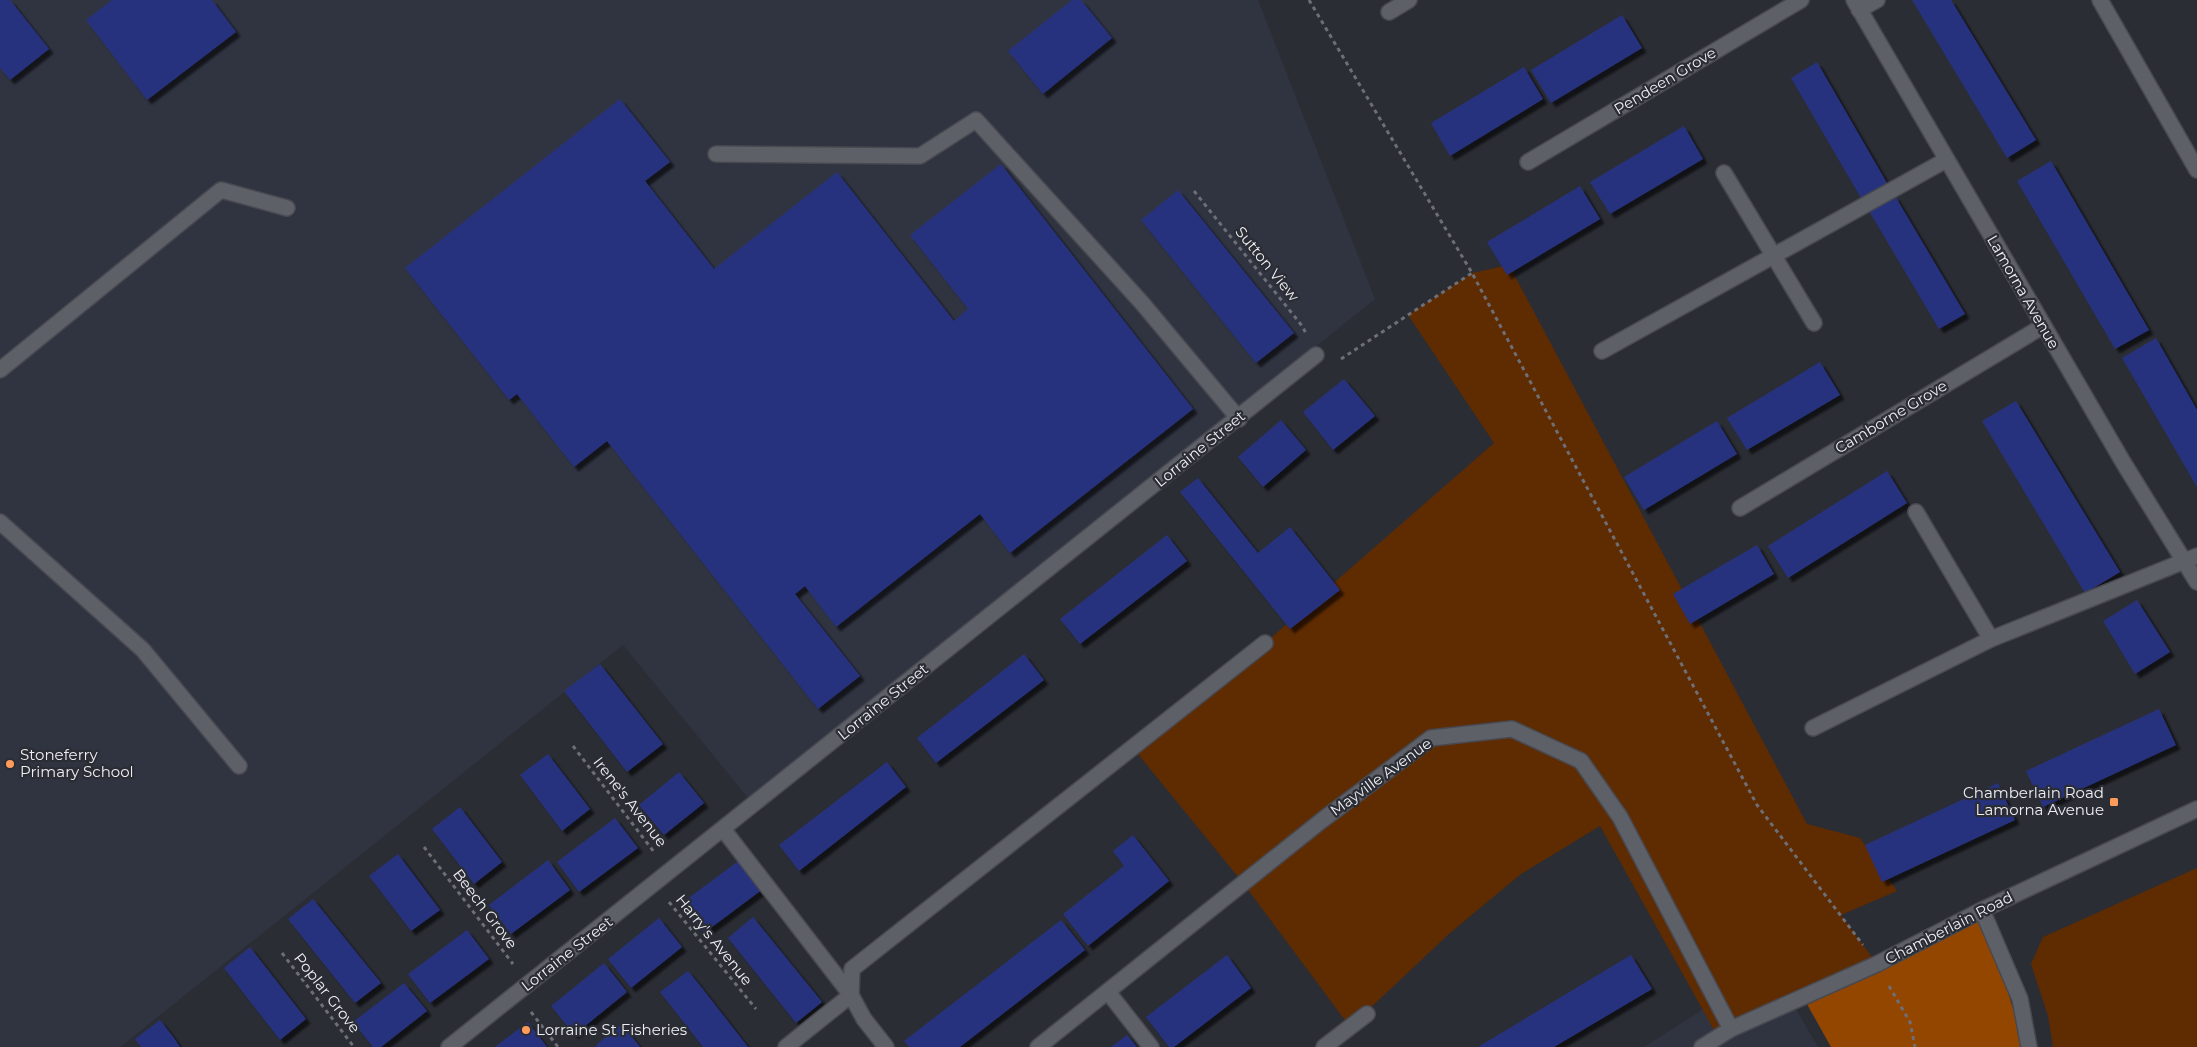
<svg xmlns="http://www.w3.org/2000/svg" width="2197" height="1047" viewBox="0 0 2197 1047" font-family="Montserrat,sans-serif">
<defs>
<filter id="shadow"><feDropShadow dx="4.5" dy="4.5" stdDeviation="1" flood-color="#0009"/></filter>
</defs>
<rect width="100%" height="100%" fill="#2b2d34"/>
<!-- built -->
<path fill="#303441" d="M0 0H1258L1375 299 750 800 623 645 120 1047H0Z
M1771 966 1818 1047H1644Z"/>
<!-- green -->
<path fill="#5f2b01" d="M1509 265 1807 824 1860 838 1897 891 1841 915 1877 964 1718 1037 1600 826 1521 874 1450 933 1350 1027 1243 883 1133 748 1265 643 1494 443 1408 315 1472 273Z
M2197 868V1047H2053L2048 1016 2031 964 2043 937Z"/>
<!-- forest -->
<path fill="#934600" d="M1982 910 2025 1047H1831L1803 997Z"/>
<!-- building -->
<path fill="#28337d" filter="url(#shadow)" d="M0 0H10L49 49 10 80 0 68Z
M112 0H212L236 32 147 100 86 20Z
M1072 0H1081L1112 38 1043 94 1008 51Z
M1912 0H1951L2036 140 2007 158Z
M1622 15 1642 48 1551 103 1531 70Z
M1817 62 1887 183 1861 198 1791 78Z
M1524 67 1543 99 1450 156 1431 123Z
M620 99 670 162 645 181 714 269 837 172 954 321 968 309 910 235 1001 164 1193 409 1010 553 980 514 836 627 805 586 795 594 860 676 818 709 607 441 574 467 517 394 509 400 405 268Z
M1684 126 1703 159 1610 214 1590 182Z
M2051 161 2149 330 2115 349 2017 181Z
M1580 186 1600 219 1507 275 1487 242Z
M1178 190 1294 333 1256 363 1141 220Z
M1895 196 1965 314 1939 329 1869 211Z
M2156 338 2197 410V487L2122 358Z
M1820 362 1840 395 1747 450 1727 418Z
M1344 379 1375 416 1333 450 1303 412Z
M2016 401 2120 572 2085 593 1982 421Z
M1281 420 1306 450 1263 487 1238 457Z
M1717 421 1737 454 1644 510 1624 477Z
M1887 471 1907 503 1788 578 1768 546Z
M1198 478 1258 553 1290 527 1340 590 1290 629 1180 492Z
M1167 535 1187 561 1080 644 1060 619Z
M1757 545 1774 574 1690 624 1673 594Z
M2137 600 2170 652 2135 674 2103 621Z
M1024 654 1044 680 936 763 917 738Z
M600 664 663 744 627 772 564 691Z
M2159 709 2176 745 2043 807 2026 771Z
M548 754 590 809 562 831 520 775Z
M887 762 906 787 799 871 779 845Z
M679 772 704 803 664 835 639 805Z
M1998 783 2015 820 1882 882 1865 845Z
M460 807 502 862 474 884 432 829Z
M615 818 638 848 579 892 557 862Z
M1133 835 1169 881 1088 946 1063 914 1124 866 1113 851Z
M398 854 440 910 411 931 369 876Z
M741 859 763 889 704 933 682 903Z
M548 860 570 890 511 934 489 905Z
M313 899 381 983 355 1003 288 919Z
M753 917 822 1002 796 1023 728 938Z
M659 918 682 947 631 988 608 959Z
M1061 920 1085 950 960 1047H909L904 1041Z
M467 930 489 959 430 1003 408 974Z
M250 947 306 1019 280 1040 224 968Z
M1227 955 1251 988 1174 1047H1169L1146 1017Z
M1631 955 1652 989 1630 1002 1554 1047H1478Z
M604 963 627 992 574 1035 551 1006Z
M688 971 702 988 748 1047H703L674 1010 660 992Z
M404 983 427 1011 381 1047H373L353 1022Z
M160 1020 174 1038 180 1047H141L135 1039Z
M528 1022 547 1047H495L508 1037Z
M622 1024 640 1047H597L596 1045Z
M1127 1035 1137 1047H1111Z"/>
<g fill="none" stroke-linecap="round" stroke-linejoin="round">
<!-- minor casing -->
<g stroke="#484950" stroke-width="18">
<path id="minor" d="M1854 0 2123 462 2197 582
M2100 0 2197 170
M1859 10 1877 0
M1389 12 1409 0
M716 154 920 156 976 120 1142 303 1239 419
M1528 162 1801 0
M1724 173 1814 323
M1602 351 1946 160
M0 370 221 190 287 208
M1740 508 2043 326
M1916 512 1991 639
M0 522 143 650 239 766
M1813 728 1991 639 2197 556
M723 829 851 995 864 1019 886 1047
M1982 910 2020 999 2029 1047
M1108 992 1151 1047
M449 1047 1316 355
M786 1047 851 995 852 969 1265 643
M1038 1047 1321 821 1431 738 1512 729 1581 761 1620 817 1731 1029
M1324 1047 1367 1014
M1702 1047 1731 1029 1877 964 1982 910 2197 809"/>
</g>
<!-- path -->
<path stroke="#6e6f76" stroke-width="3" stroke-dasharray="4 4" stroke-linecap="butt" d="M1309 0 1472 273 1757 805 1863 945
M1194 191 1303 327 1306 334
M1341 359 1472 273
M573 746 654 852
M424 847 513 964
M669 902 756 1009
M282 953 354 1047
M1889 986 1910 1022 1915 1047
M531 1012 558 1047"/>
<!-- minor -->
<use href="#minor" stroke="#5e6068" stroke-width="15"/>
</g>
<!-- markers -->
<g fill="#ff9b5a" stroke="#2b2d34" stroke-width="2">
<circle cx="10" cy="764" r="5"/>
<rect x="2109" y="797" width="10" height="10" rx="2.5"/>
<circle cx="526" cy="1030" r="5"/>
</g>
<g text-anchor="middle" stroke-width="4.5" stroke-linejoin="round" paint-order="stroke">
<!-- street labels -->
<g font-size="15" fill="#eeeff4" stroke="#2b2d34">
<text transform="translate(1665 81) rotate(-31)" y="5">Pendeen Grove</text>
<text transform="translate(1267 264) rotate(51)" y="5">Sutton View</text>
<text transform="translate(2023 292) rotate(60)" y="5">Lamorna Avenue</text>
<text transform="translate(1891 417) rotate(-31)" y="5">Camborne Grove</text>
<text transform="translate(1200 449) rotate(-39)" y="5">Lorraine Street</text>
<text transform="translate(883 702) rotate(-39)" y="5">Lorraine Street</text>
<text transform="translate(1381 777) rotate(-36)" y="5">Mayville Avenue</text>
<text transform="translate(630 802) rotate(52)" y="5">Irene's Avenue</text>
<text transform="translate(485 909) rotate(53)" y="5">Beech Grove</text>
<text transform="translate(1949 928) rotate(-27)" y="5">Chamberlain Road</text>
<text transform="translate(714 940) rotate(51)" y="5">Harry's Avenue</text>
<text transform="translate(567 954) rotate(-38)" y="5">Lorraine Street</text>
<text transform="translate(327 993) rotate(52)" y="5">Poplar Grove</text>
</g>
<!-- poi labels -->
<g font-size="15" fill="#eeeff4" stroke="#2b2d34" text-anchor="start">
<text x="20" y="760">Stoneferry<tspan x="20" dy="17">Primary School</tspan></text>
<text x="2104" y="798" text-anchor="end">Chamberlain Road<tspan x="2104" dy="17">Lamorna Avenue</tspan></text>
<text x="536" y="1035">Lorraine St Fisheries</text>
</g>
</g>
</svg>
